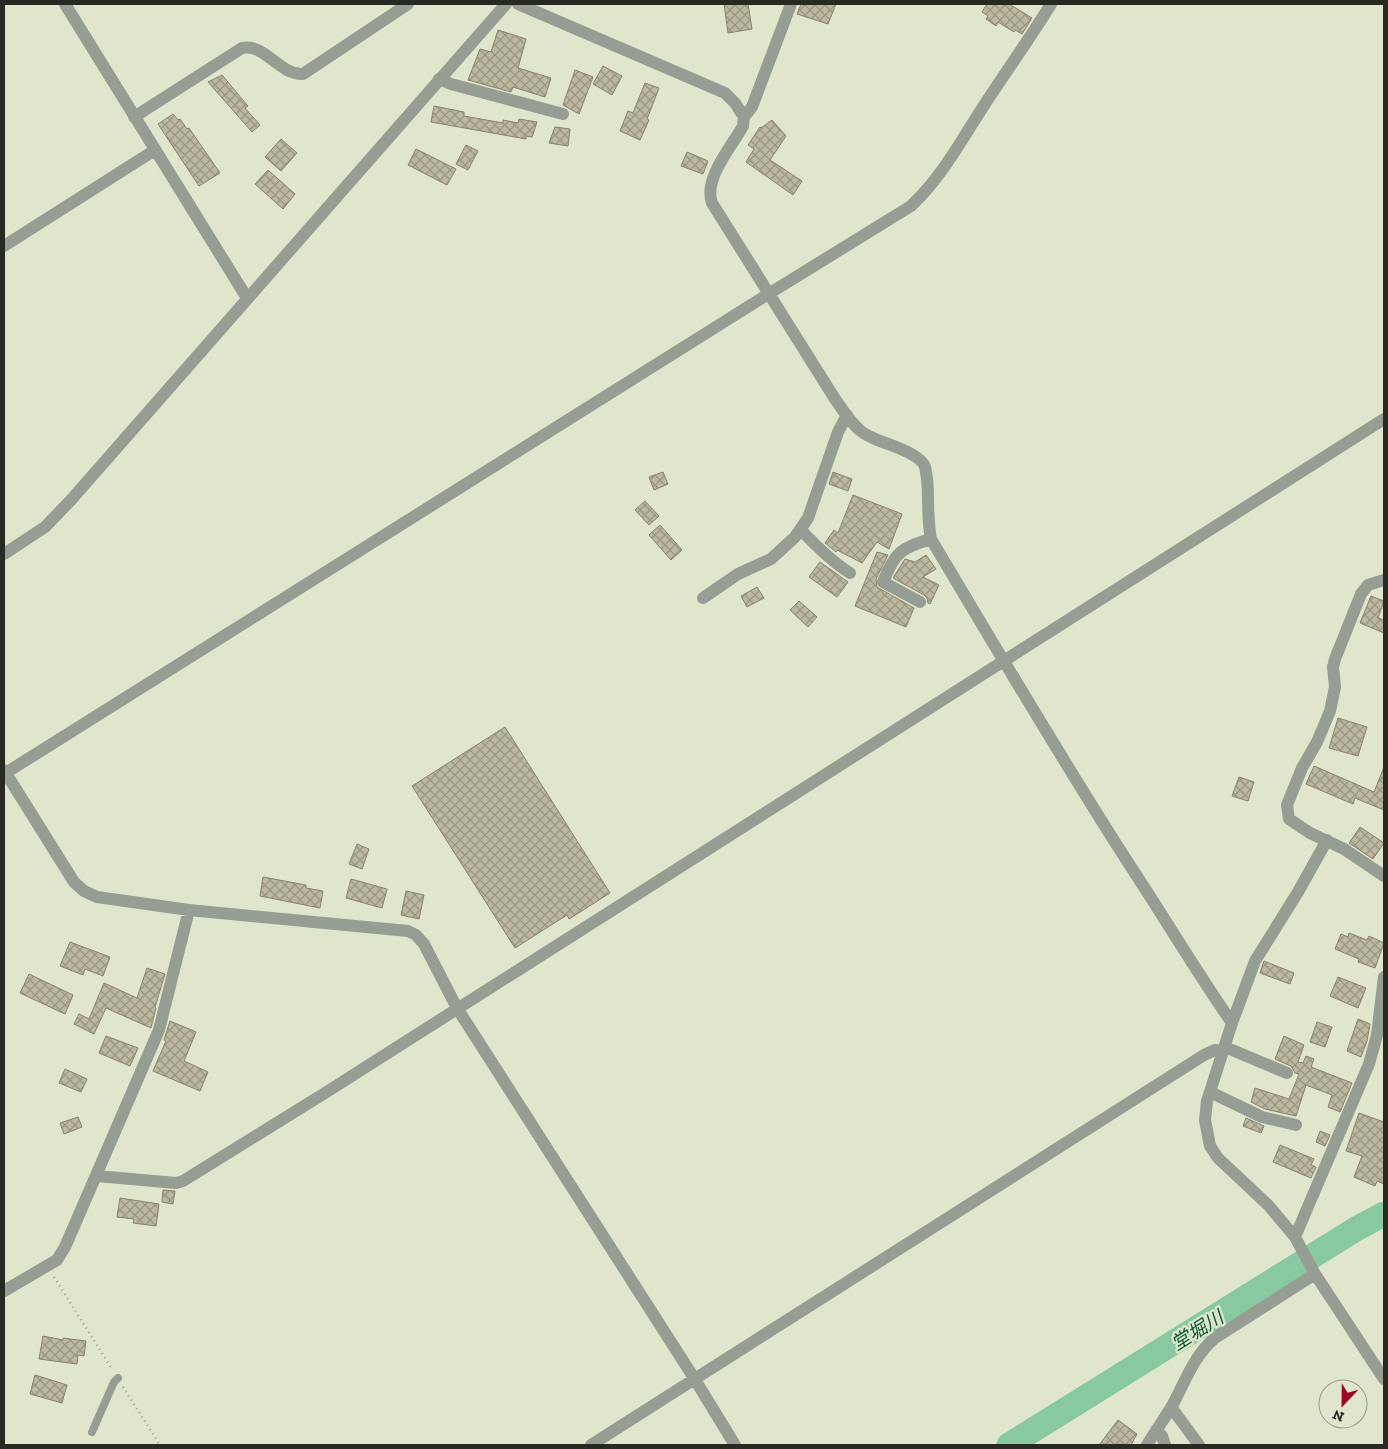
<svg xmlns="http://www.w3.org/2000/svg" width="1388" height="1449" viewBox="0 0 1388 1449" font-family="'Zilla Slab','Noto Sans JP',serif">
<defs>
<pattern id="building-cross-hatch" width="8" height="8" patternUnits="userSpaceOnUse" patternTransform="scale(1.25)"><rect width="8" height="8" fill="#bcb89f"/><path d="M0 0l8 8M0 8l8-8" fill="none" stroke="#999681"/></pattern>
</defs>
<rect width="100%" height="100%" fill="#dfe6cc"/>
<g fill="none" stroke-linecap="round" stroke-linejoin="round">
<!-- river -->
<path stroke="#89c9a2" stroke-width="25" d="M1009 1445 1356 1229 1384 1214"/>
</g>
<!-- building -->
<path fill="url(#building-cross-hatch)" stroke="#87836b" d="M724 4H748L752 29 728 33Z
M801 4H836L828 24 797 14Z
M987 4H1009L1032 18 1022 34 1015 30 1014 32 998 22 996 26 986 19 988 16 982 12Z
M498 30 526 39 518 68 551 78 545 97 513 87 511 92 468 80 480 49 491 52Z
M603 66 622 76 612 95 593 84Z
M575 70 593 77 579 114 563 105Z
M222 75 248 106 245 108 260 125 252 132 208 82Z
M645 83 659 88 647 119 649 120 640 140 620 131 628 111 633 113Z
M434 106 464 112V116L503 123V120L518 123 519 119 537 122 532 137 526 136V139L431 122Z
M173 114 178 120 180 119 187 129 189 128 220 173 199 186 158 124Z
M772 120 786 136 770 160 802 181 793 195 746 162 754 149 748 145 760 127 761 128Z
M555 127 570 129 568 146 549 143Z
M281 139 297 153 281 171 265 157Z
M466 145 478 151 468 170 456 164Z
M416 149 456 169 447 185 408 165Z
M687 152 708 161 703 174 681 166Z
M268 170 295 194 283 209 255 184Z
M663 472 668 484 654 490 649 477Z
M833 472 852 479 848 491 829 484Z
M853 495 902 514 889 549 877 542 862 563 837 550 836 552 825 543 834 530 838 533Z
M645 501 659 516 649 525 635 510Z
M660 525 682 550 671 560 649 535Z
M877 552 888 555 876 579 877 587 914 608 906 627 855 606Z
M926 555 936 569 923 577 939 585 930 604 928 603 927 598 924 595 893 578 905 559 915 562Z
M820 562 848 582 837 597 809 577Z
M757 587 764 598 747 607 741 596Z
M1371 596 1384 601 1378 618 1384 620V633L1360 623Z
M799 601 817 617 808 627 790 610Z
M1338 718 1367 727 1358 756 1329 748Z
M505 727 610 893 569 919 567 915 515 948 412 786Z
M1314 766 1374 792 1384 767V810L1355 798 1353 804 1306 784Z
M1239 777 1254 782 1248 801 1232 796Z
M1360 827 1384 843 1373 859 1349 843Z
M357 844 369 849 362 869 349 864Z
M263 877 306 885V888L323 891 320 908 260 896Z
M351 879 387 889 382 908 346 898Z
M406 891 424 895 419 919 401 915Z
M1349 933 1367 940 1369 936 1384 943 1375 968 1358 962 1359 959 1335 949 1341 934 1348 937Z
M70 942 110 957 103 976 85 969 83 975 60 966Z
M1264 961 1294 973 1290 984 1260 973Z
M147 968 165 974 155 1007 156 1008 151 1028 106 1008 94 1034 74 1024 79 1014 89 1019 104 983 137 998Z
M29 974 73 995 65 1014 20 993Z
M1338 977 1366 988 1358 1008 1330 996Z
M1358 1019 1370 1024 1367 1041 1361 1057 1347 1051Z
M170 1021 196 1032 184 1061 208 1072 200 1091 153 1071 166 1041 164 1040Z
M1317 1022 1332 1027 1325 1047 1310 1042Z
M106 1036 138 1048 130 1066 99 1053Z
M1284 1036 1304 1045 1298 1062 1303 1063 1306 1056 1314 1059 1311 1067 1352 1083 1340 1112 1328 1107 1332 1095 1306 1085 1296 1116 1265 1109 1251 1102 1255 1088 1289 1099 1299 1074 1295 1073 1291 1066 1275 1059Z
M65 1069 87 1079 81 1092 59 1083Z
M1359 1113 1384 1122V1184L1377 1181 1375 1186 1354 1177 1362 1156 1346 1151Z
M78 1117 82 1127 64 1134 60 1123Z
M1246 1118 1264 1126 1261 1133 1243 1126Z
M1320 1131 1330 1135 1325 1146 1316 1142Z
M1280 1145 1314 1159 1311 1165 1316 1167 1311 1178 1273 1162Z
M163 1190 175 1191 173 1204 162 1202Z
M120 1198 159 1204 156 1226 133 1223 134 1219 117 1217Z
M43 1336 63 1340V1338L86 1341 84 1356 78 1355 77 1364 39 1359Z
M35 1375 67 1385 62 1403 30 1394Z
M1118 1420 1137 1434 1131 1445H1099Z"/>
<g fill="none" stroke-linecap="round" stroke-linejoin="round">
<!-- path -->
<path stroke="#9ca28e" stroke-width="2.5" stroke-dasharray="1 4" stroke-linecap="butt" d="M54 1277 112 1369
M123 1387 160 1445"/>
<!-- service -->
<path stroke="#969d93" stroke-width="8" d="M92 1432 114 1382 118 1378"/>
<!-- minor -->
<path stroke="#969d93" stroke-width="12" d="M65 4 247 298
M518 4 725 93 735 103 744 117
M791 4 752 107 744 117 743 126C732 146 703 179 712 203L835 399C843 410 851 424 862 432 876 443 919 450 925 467 926 470 926 475 927 478 929 499 927 519 931 539 996 648 1060 757 1129 864 1164 917 1196 971 1232 1023L1207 1101 1205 1120 1210 1146 1218 1158 1269 1206 1295 1237 1315 1274 1384 1379
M439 79 451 84 563 114
M134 117 242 48C265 43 279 75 303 74L408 4
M4 246 155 150
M801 530C816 546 831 561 850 573
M1384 580 1368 585 1361 594 1335 659 1333 667 1335 687 1330 711 1317 742 1302 768 1287 805 1289 819 1310 833 1344 849 1384 876
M703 598 738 574 771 559 795 537 808 518 838 432 847 415
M920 602 883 582C895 552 901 548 931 539
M4 770 74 882 84 891 97 897 189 910 408 931 416 935 424 944 457 1008 694 1378 735 1445
M4 774 770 293 911 206C940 179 960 143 981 110 1004 74 1029 40 1051 4
M1232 1023 1255 961 1298 892 1327 840
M1225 1047 1287 1073
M1210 1092 1262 1117 1296 1125
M97 1176 176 1183 183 1181 325 1093 1384 419
M1295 1237 1369 1064 1377 1035 1384 977
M4 1291 57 1260 65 1247 159 1030 189 910
M1171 1407 1199 1445
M1156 1430 1162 1436 1165 1445
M591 1445 1204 1055 1215 1050 1223 1051
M1147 1445C1155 1432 1164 1419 1172 1406 1185 1382 1194 1355 1215 1338L1315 1274"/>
<!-- tertiary -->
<path stroke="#969d93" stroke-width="12" d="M4 554 45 527 71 500 506 4"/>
</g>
<g text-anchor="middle" stroke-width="4.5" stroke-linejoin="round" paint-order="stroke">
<!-- water labels -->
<g font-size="19" font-style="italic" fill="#095835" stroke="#dfe6cc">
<text transform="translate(1197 1330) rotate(-32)" y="7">堂堀川</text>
</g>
</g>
<!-- border -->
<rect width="1388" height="1449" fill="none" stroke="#272a20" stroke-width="10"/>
<!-- north arrow -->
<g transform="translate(1343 1404) rotate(202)"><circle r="24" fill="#dfe6cc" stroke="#959b87"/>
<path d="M0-4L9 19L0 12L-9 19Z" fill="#a2051e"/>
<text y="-8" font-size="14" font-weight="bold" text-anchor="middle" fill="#272a20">N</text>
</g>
</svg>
